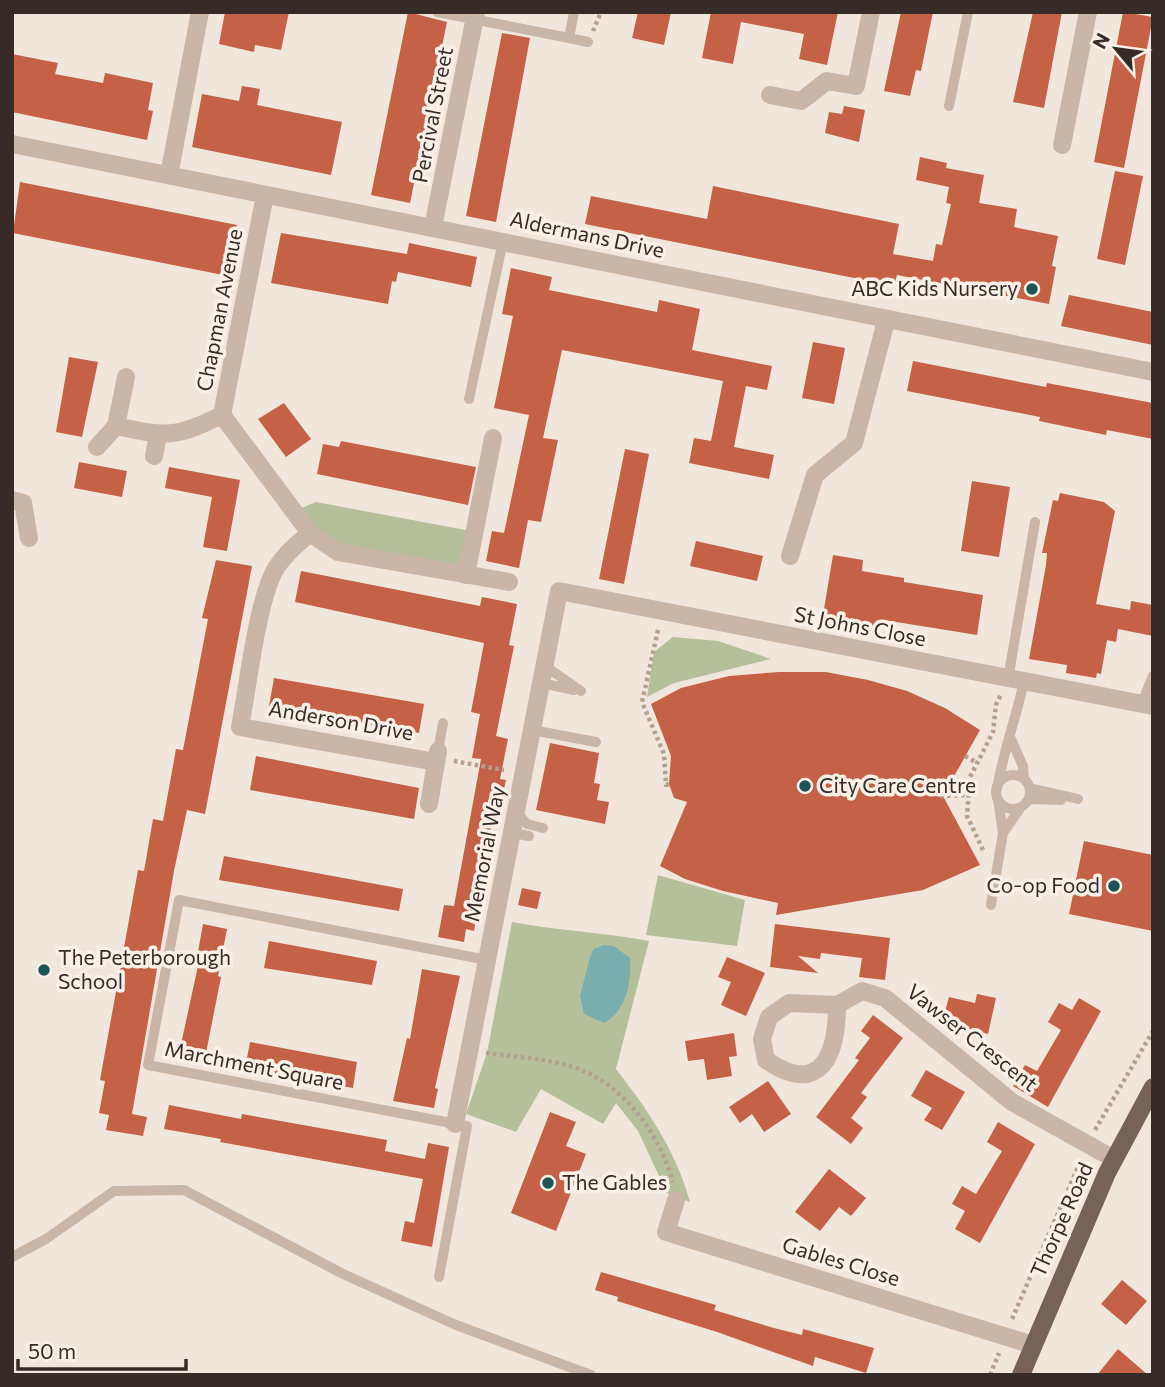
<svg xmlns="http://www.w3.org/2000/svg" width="1165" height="1387" viewBox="0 0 1165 1387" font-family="Commissioner,sans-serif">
<rect width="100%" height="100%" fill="#f1e6db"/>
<!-- green -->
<path fill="#b5c09b" d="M316 502 471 531 462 569 340 549 297 510Z
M673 637 718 641 771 659 674 683 647 697 654 652Z
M658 875 745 900 737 946 646 935Z
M512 922C558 931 603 932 649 941L616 1069C648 1110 676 1151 690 1202L667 1193 638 1131 616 1103 603 1124 541 1089 516 1132 466 1114 487 1053Z"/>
<!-- water -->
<path fill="#7aadae" d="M604 945 614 946 630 958C632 982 626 1011 604 1023L584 1014 580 996 591 954 594 949Z"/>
<!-- building -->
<path fill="#c56146" d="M225 12H289L281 50 255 45 254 52 219 44Z
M408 12 447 22 410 203 371 195Z
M638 12H671L664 45 632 38Z
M711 12H838L827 65 799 59 804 34 741 22 733 64 702 58Z
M901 12H933L921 71 916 70 910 96 884 91Z
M1033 12H1062L1044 108 1013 102Z
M1123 12 1153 17 1124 168 1094 162Z
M502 33 530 38 496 222 466 216Z
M12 54 58 63 55 74 103 83 105 73 153 83 148 110 153 111 147 140 12 112Z
M242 86 260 89 257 105 342 122 331 175 192 147 202 94 239 101Z
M844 106 865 110 859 142 825 133 829 112 842 114Z
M920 157 947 163 946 168 984 175 979 203 1017 209 1014 227 1058 236 1052 266 1056 267 1049 304 897 275 894 286 585 224 591 196 707 219 713 186 899 224 893 254 933 261 936 244 942 245 951 204 946 203 949 187 916 180Z
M1115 171 1143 176 1125 265 1097 259Z
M20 182 237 225 223 275 13 233Z
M281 233 407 254 409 243 477 257 471 287 398 272 396 282 392 281 388 304 271 283Z
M511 268 552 277 549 290 657 312 659 300 700 309 692 350 772 366 767 390 746 386 734 447 774 455 769 479 689 463 694 438 711 441 723 381 562 350 543 438 558 440 541 522 528 520 519 568 486 561 492 531 504 533 529 415 494 408 513 316 502 314Z
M1069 295 1153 312V345L1061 326Z
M813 342 845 348 834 404 802 398Z
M69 357 98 362 82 437 56 432Z
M913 361 1046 387 1047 383 1153 403V439L1107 430 1106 435 1068 427 1039 421 1040 417 907 391Z
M284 403 311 439 286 457 258 419Z
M341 441 476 467 468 505 317 474 323 444 339 447Z
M625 449 649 454 624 584 599 579Z
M79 462 127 471 122 497 74 488Z
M169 467 240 480 227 551 203 547 212 497 165 488Z
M972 481 1010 487 999 557 961 551Z
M1060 493 1104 502 1115 511 1096 604 1130 610 1131 601 1153 605V636L1118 629 1116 642 1107 640 1101 674 1097 673 1096 678 1066 673 1067 665 1029 659 1046 565 1047 553H1042L1053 500 1058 501Z
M696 541 763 556 757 581 690 566Z
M833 555 863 560 862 571 904 578V582L983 595 977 635 884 620 883 628 823 615Z
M216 560 252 566 205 814 187 810 174 871 132 1114 147 1117 143 1136 106 1130 109 1115 99 1113 105 1081 100 1080 138 870 144 871 153 819 163 821 176 749 183 750 208 619 202 618Z
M301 571 480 606 482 597 517 604 509 645 514 646 496 736 508 739 500 779 506 780 497 820 492 819 474 931 466 929 464 942 438 937 444 905 454 906 481 759 472 758 480 714 471 712 484 643 295 602Z
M779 672H826L868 680 907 691 945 708 980 730 943 796 980 865 923 890 776 915 778 903 723 891 685 879 660 866 687 802 674 798 669 784 671 756 651 704 681 688 729 676Z
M274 678 424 704 419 733 269 706Z
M550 743 599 753 594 783 600 784 597 800 609 802 605 824 536 810Z
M256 756 419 788 414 819 250 790Z
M1084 841 1153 855V931L1069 914Z
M224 856 403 889 399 911 219 880Z
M522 888 541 892 537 909 518 905Z
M203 924 227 929 218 976 221 977 204 1063 178 1058 201 952H198Z
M775 924 890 938 885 980 859 977 862 958 821 953 820 959 798 956 818 973 770 967Z
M269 941 377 961 372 985 264 968Z
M727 957 765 973 746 1016 721 1005 731 982 718 977Z
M422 969 460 976 435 1088 438 1089 434 1108 393 1101 407 1038 410 1039Z
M977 994 996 998 988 1034 942 1022 949 997 975 1003Z
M1079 998 1101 1011 1048 1107 1013 1086 1025 1065 1037 1071 1061 1030 1048 1022 1059 1003 1072 1010Z
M873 1015 903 1038 861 1093 867 1097 851 1118 863 1128 851 1144 816 1117 859 1060 855 1058 870 1038 861 1031Z
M734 1033 737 1056 729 1057 732 1076 707 1080 704 1059 688 1061 685 1041Z
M250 1042 357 1062 353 1088 245 1069Z
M926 1070 965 1092 942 1130 924 1120 932 1108 911 1096Z
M768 1081 791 1114 764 1132 752 1114 740 1123 729 1107Z
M169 1105 241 1119 242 1114 387 1140 385 1151 425 1159 428 1143 449 1147 432 1247 401 1241 405 1221 414 1223 423 1179 220 1142 221 1139 164 1129Z
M550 1112 576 1122 566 1146 586 1154 556 1231 511 1213Z
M998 1122 1035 1144 980 1243 955 1229 965 1211 952 1204 962 1186 976 1194 1002 1151 987 1142Z
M829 1169 866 1198 851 1216 839 1207 820 1231 795 1212Z
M601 1272 716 1305 714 1310 774 1328 802 1335 803 1329 874 1348 866 1373 815 1357 813 1366 717 1332 617 1301 618 1297 595 1290Z
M1122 1280 1147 1301 1126 1325 1101 1304Z
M1118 1349 1148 1375H1097Z"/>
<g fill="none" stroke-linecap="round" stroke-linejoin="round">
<!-- path -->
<path stroke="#b59f91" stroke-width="4.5" stroke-dasharray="3.5 3.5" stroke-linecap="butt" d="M593 31 601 12
M658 630 642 702 664 754 666 785 669 784
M965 756 977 763
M454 761 504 770
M940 796 969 795
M983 850 967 816 970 777 993 732 996 705 1001 694
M486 1053C515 1057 545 1058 573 1067 623 1083 659 1133 673 1182
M1095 1130 1153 1031
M1012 1319 1081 1160
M990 1375 999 1353"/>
<!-- service -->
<path stroke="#c9b6a7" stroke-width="10" d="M437 12 569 38
M574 12 569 38 588 42
M949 106 968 12
M469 399 503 241
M545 666 581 691
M1008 679 1035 522
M541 683 574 690
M1142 703 1153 676
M532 730 596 742
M1011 739 1023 766 1024 779
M438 751 443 723
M996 792a17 17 0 1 1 34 0a17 17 0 1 1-34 0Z
M1030 788 1078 799
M997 789C1003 752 1016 718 1024 682
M998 799 1003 833
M1029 799 1061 800
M517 813 527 824 543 828
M513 833 529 836
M991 905 1003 833 1021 807
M12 1257 46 1239 114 1191 184 1190 343 1274 456 1325 591 1375
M439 1277 467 1126 148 1065 179 900 487 960"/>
<!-- minor -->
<path stroke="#c9b6a7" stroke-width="18" d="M770 95 801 101 827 81 856 86 871 12
M12 144 1153 372
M1062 145 1088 12
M169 175 200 12
M265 195 222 415 310 533 338 552 509 582
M433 227 476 12
M116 426C167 437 175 438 222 415
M97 447 116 426 126 377
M154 456 158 435
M12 500 23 503 29 538
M310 533C297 544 285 554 276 568 257 600 248 687 240 727L436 762
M790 556 815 475 854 443 886 321
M466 575 493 438
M429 804 438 751
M837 1005C837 1054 821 1098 766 1060L762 1039 769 1017 789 1003 837 1005 862 991 885 998 1012 1102 1114 1159
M455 1124 559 591 1153 706
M676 1200 666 1232 1033 1345"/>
<!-- primary -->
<path stroke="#776259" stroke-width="18" d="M1021 1375 1107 1173 1153 1087"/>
</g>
<!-- markers -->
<g fill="#1d5557" stroke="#f9f0e7" stroke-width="2.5">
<circle cx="1032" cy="289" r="7"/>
<circle cx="805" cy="786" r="7"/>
<circle cx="1114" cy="886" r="7"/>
<circle cx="44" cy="970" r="7"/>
<circle cx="548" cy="1183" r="7"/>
</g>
<g text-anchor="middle" stroke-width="7" stroke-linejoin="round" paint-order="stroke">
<!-- street labels -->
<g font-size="21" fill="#362b27" stroke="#f9f0e7">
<text transform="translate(433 115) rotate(-79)" y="7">Percival Street</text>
<text transform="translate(587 235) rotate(12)" y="7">Aldermans Drive</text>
<text transform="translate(220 310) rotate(-79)" y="7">Chapman Avenue</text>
<text transform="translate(860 627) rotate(11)" y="7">St Johns Close</text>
<text transform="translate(341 721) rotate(10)" y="7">Anderson Drive</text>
<text transform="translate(485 854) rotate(-79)" y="7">Memorial Way</text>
<text transform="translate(972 1038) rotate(38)" y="7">Vawser Crescent</text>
<text transform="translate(254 1066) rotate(11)" y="7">Marchment Square</text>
<text transform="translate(1062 1220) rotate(-66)" y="7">Thorpe Road</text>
<text transform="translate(841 1262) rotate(17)" y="7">Gables Close</text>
</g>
<!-- poi labels -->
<g font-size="21" fill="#362b27" stroke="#f9f0e7" text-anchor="start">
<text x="1018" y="296" text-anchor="end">ABC Kids Nursery</text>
<text x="819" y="793">City Care Centre</text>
<text x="1100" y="893" text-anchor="end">Co-op Food</text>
<text x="58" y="965">The Peterborough<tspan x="58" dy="24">School</tspan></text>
<text x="562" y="1190">The Gables</text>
</g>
</g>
<!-- border -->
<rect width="1165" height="1387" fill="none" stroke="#362b27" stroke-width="28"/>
<!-- north arrow -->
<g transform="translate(1116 49) rotate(299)" stroke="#f9f0e7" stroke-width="5" paint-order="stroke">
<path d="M0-5L12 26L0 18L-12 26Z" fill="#362b27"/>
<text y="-10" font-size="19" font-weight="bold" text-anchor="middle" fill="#362b27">N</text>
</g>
<!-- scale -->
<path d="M18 1359v10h168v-10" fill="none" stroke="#362b27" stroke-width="3.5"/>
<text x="28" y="1359" font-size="21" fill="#362b27" stroke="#f9f0e7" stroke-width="5" paint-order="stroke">50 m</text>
</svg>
